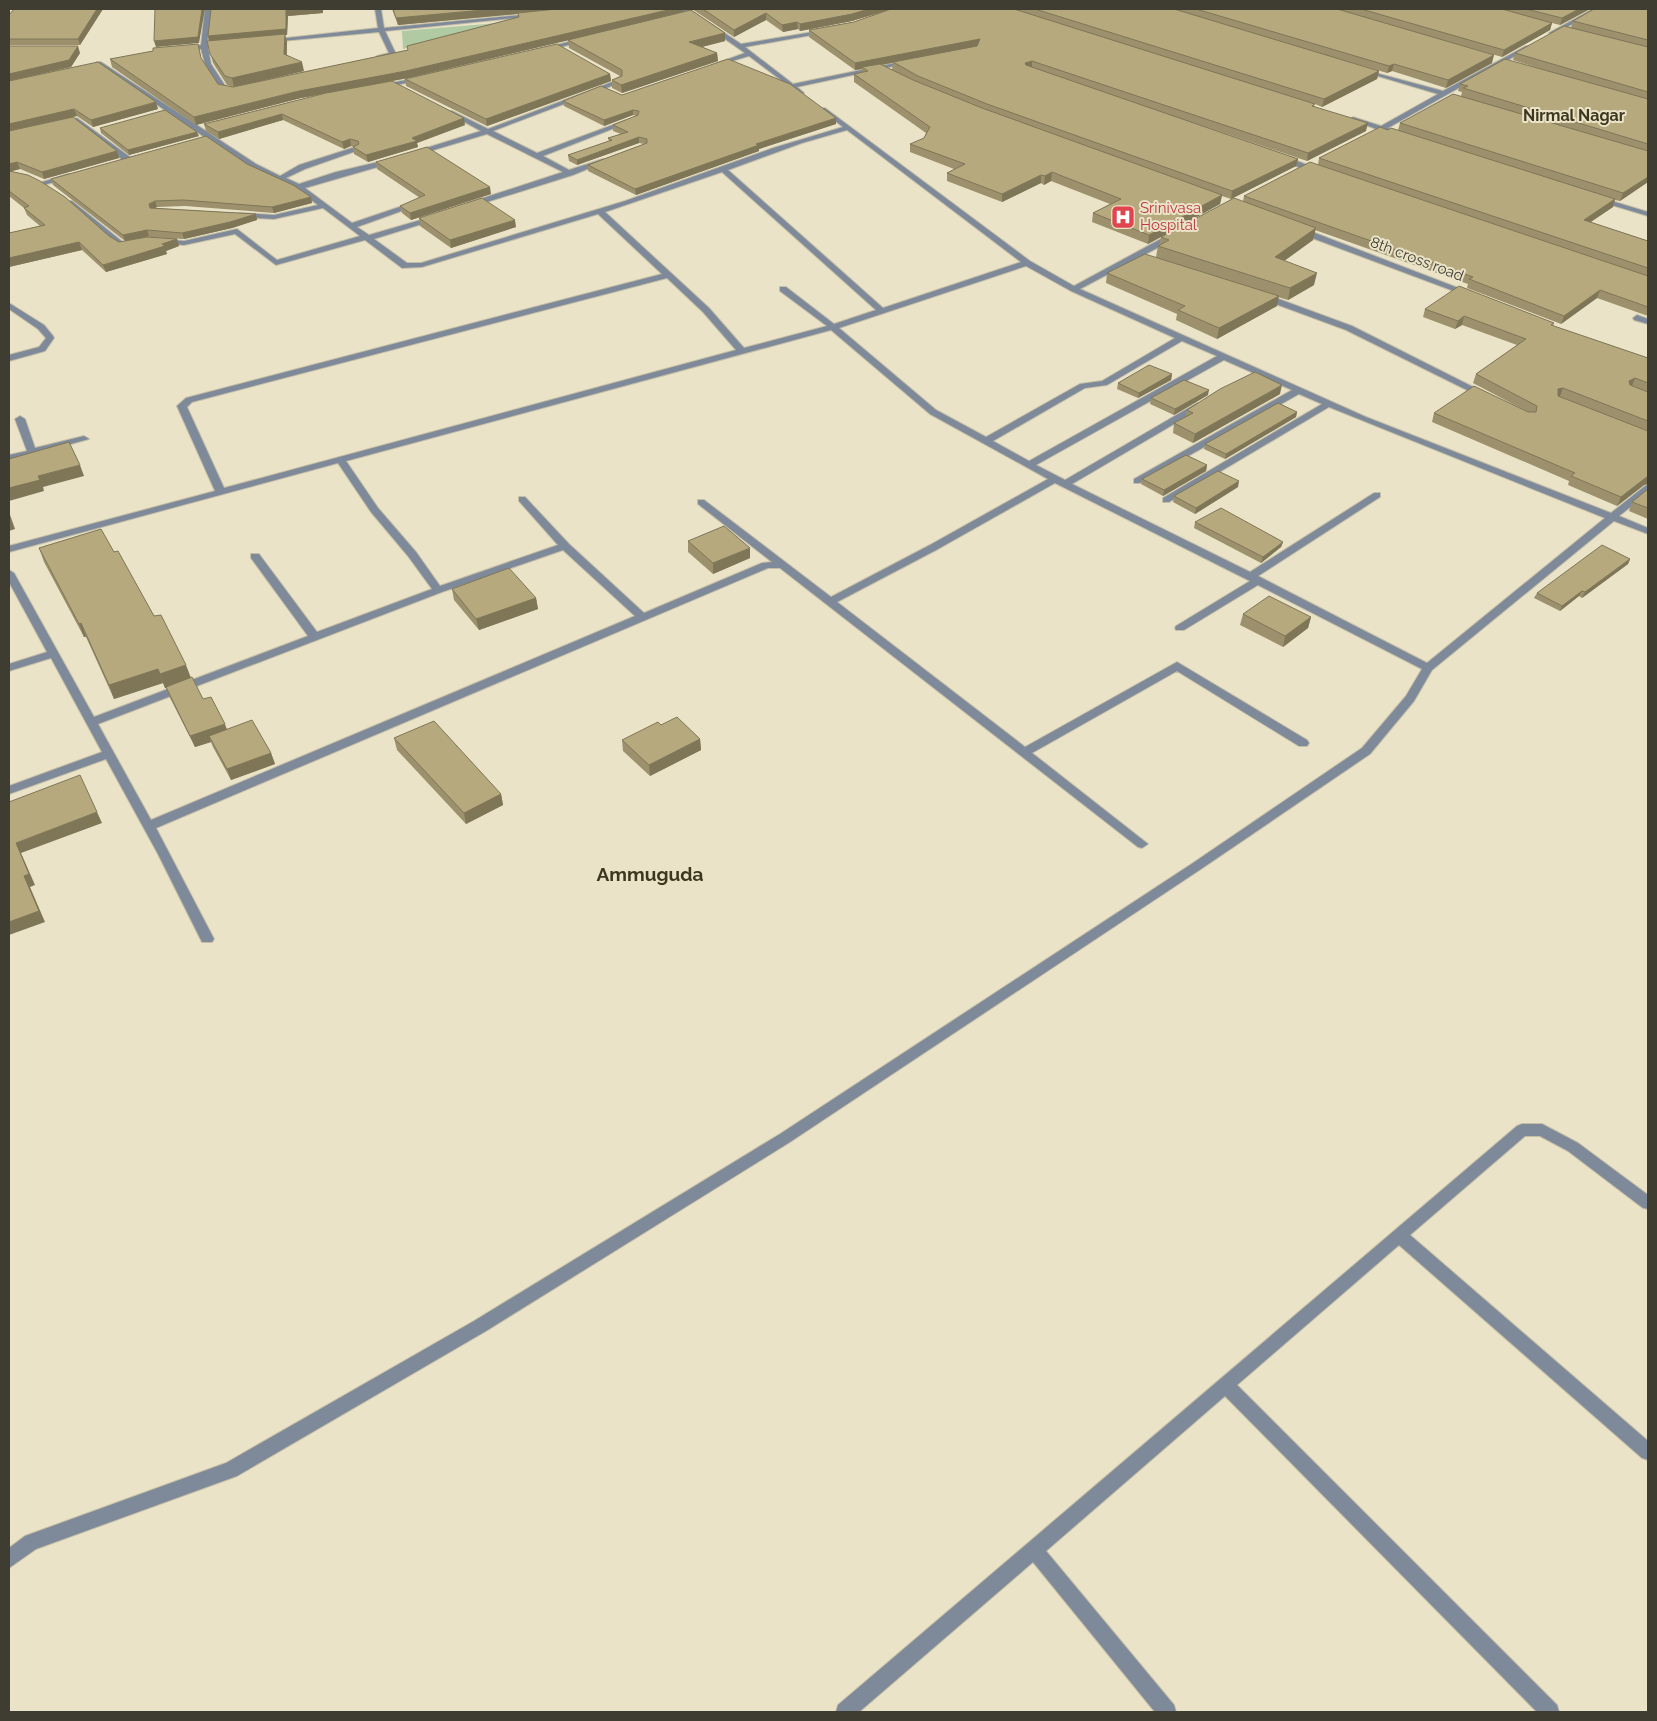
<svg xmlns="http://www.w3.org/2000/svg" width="1657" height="1721" viewBox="0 0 1657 1721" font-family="Raleway,sans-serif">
<rect width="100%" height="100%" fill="#eae3c7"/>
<!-- green -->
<path fill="#b0caa3" d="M510 22 403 49 402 31Z"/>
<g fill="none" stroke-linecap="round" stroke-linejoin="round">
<!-- minor casing -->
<g stroke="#c4bea6" stroke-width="2">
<path id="minor" d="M205 9H211L207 45 224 43 227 45 208 48 211 64 226 87 237 89V91L222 90 205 64 201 49 181 51 178 49 201 45Z
M375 9H381L384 28 532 14 535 16 385 31 396 54 379 59 377 56 389 53 379 32 271 42 268 40 378 28Z
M682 9H689L741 44 825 30 823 33 745 47 793 84 910 60 913 62 797 87 804 93 801 95 749 56 712 67V65L745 53Z
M1593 9H1600L1554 34 1549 33Z
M584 38 586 41 543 51 540 49Z
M1526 46 1531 47 1388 128 1396 131V133L1383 131 1375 132 1376 129 1350 119 1353 117 1381 126 1438 94 1361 71V69L1443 91Z
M97 62H101L256 164 280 176 299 165 352 148 359 150 305 169 286 178 299 184 336 172 395 158V162L305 188 352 223 414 202 421 204 357 227 369 235 438 215V219L374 239 407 263H421L625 201 773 148 843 127 820 109 825 108 1030 261 1074 286 1170 234H1176V238L1080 289 1366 417 1611 513 1645 486 1648 485V493L1619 516 1648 528V534L1614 521 1432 670 1414 701 1370 754 1201 869 790 1142 486 1331 237 1476 36 1549 9 1568V1548L25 1536 226 1463 474 1321 780 1134 1193 863 1362 748 1406 696 1422 669 1258 585 1184 630H1176L1175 628 1176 626 1250 581 1055 483 938 549 837 602 1025 747 1177 662 1307 740 1309 743 1307 746H1299L1177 671 1032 753 1148 844 1142 848 1138 847 780 568H768L156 828 214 939 212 942H202L158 854 106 759 9 794V786L102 752 51 658 9 671V664L47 652 9 582V570L14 573 94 717 308 636 251 558V554H259L317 632 432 589 408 556 371 512 338 463 9 552V546L215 491 177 406 186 398 662 274 598 214 422 267 402 268 365 240 276 265 235 234 184 245 158 243V239H161L184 241 237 229 277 260 360 236 323 208 274 219 237 217 236 215 240 213 274 215 318 205 296 189 250 168 97 64ZM847 130 1021 262 883 308 728 170 802 143ZM722 172 876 310 834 324 786 287H780V291L827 326 744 348 709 308 605 212ZM1026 266 1071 291 1175 338 1102 381 1080 384 986 437 936 410 839 328ZM667 278 703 312 736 350 224 488 187 407 192 402ZM831 330 930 414 1048 479 930 545 831 597 704 500H698V504L772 562 762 563 644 613 569 544 525 497H519V501L558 545 440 586 416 552 378 508 346 461ZM1182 341 1217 356 1029 461 993 441 1085 388 1107 385ZM1224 360 1292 390 1134 479V483H1140L1299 394 1322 404 1163 498V502H1169L1329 407 1605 518 1427 663 1258 576 1380 497V493H1374L1250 572 1072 484 1203 407V403H1197L1065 480 1036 465ZM563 550 635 616 151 820 98 724 442 592Z
M421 77 423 78V80L379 88 376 86Z
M620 79 623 81 622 82 493 131 537 153 626 120H630V122L543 156 569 170 603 159 607 161 573 175 471 207 467 205 468 203 563 172 487 134 417 155 410 153 481 131 448 113V111H452L488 129Z
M77 118 130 157V161H124L76 122 63 125 60 123Z
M1278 156H1284L1323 171 1316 173 1278 160Z
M68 174H71V178L43 185 39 183Z
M1595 196 1648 212V216L1595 200Z
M66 201H72L124 243H129L133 245 129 247 119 248 66 205Z
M1296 228H1302L1474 294 1467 296 1296 232Z
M1259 294H1265L1352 326 1491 396 1483 398 1346 330 1259 298Z
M9 303 44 325 53 336 54 338 45 351 9 361V355L39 347 46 338 38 329 9 309Z
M1637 315 1648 319V324L1634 320 1633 318Z
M20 416 25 419 35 448 84 436 89 439 9 461V455L27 451 15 419Z
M1522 1124H1542L1578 1143 1648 1195V1209L1643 1208 1568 1151 1540 1136H1525L1410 1235 1648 1441V1460L1642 1458 1399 1245 1237 1385 1557 1705 1559 1712H1537L1225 1396 1046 1551 1174 1705 1176 1712H1155L1033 1562 859 1712H836L838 1705 1517 1126Z"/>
</g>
<!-- minor -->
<use href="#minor" fill="#7e8999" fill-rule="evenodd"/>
</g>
<!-- wall -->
<path fill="#9c916c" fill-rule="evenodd" d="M14 9H103L80 45H9V15Z
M211 9 323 13 288 16 287 35H285L287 42V55L304 71 234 87 227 85 213 63 207 41H209L208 36Z
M392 9H684V12L725 41 702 47 717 53 718 61 622 93 612 88V80L620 76 569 48 568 40 408 78 348 89 465 125 417 143 418 147 368 162 354 154 353 147 351 146 344 149 283 120 219 139 206 131 204 124 324 94 301 98 196 125 112 67 110 59 201 58 218 84 233 87 408 50 407 46 519 17 518 14 398 25Z
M692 9H1590L1560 25 1552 23 1550 30 1502 57 1435 38 1492 63 1446 88 1392 71 1387 73 1333 57 1379 71 1377 79 1322 107 1315 104 1314 106 1366 131 1307 161 1186 120 1298 159 1296 166 1231 199 1222 196 1220 204 1177 228 1243 201 1244 196 1318 165 1319 158 1388 130H1398L1400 123 1461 96 1462 92 1458 91 1460 84 1547 71 1513 60 1515 53 1571 28 1573 21 1648 9V182L1620 201 1615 200 1613 207 1590 222 1648 241V316L1597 298 1561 324 1467 288 1468 284 1315 230 1313 240 1284 261 1314 285 1288 300 1278 297 1277 306 1217 339 1176 320 1177 314 1106 283 1107 273 1156 257 1158 246 1159 245 1161 237 1148 244 1092 222 1093 213 1110 204 1051 181 1044 185 1041 183 1002 202 947 181V173L954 169 910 152V144L924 138 926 133 854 82V74L862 73V69L855 70 809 37V30L854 22 891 9 852 21 800 31 798 29 783 32 766 20 734 37ZM893 63 892 70 882 65Z
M9 46 80 53 71 67 13 80 158 109 93 127 77 116 9 131Z
M610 74 611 81 487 126 406 86 405 79Z
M622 95 836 124 759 149V151L636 195 588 171V165L644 144 639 143 577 165 569 161 568 155 609 141 608 138 621 134 613 131V125L636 116 633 115 604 126 564 106 563 101Z
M100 128 199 136 129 155 101 133Z
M9 131 117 151 119 158 44 179 20 169 11 171 119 242 125 241 53 185 51 179 247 164 311 197 312 203 274 213 185 206 157 207 155 208 256 214 257 220 232 228 184 239 147 237 177 239 179 246 166 251 167 254 106 272 82 250 9 267V233L40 226 27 215 24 208 9 196Z
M376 162 491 194 411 220 402 213 400 206 420 198 377 169Z
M419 218 516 227 451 248 420 226Z
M1425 309 1554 323 1553 326 1648 358V484L1644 485 1617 506 1568 485 1569 481 1432 422 1434 413 1528 412 1473 383 1476 374 1517 345 1462 325 1455 329 1423 317Z
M1172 374 1171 380 1138 398 1117 389 1118 383Z
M1280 394 1193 443 1173 433 1174 423 1185 417 1187 410Z
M1208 395 1174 415 1150 404 1151 398Z
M1297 412 1296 417 1225 459 1204 449 1205 444Z
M1207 465 1206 471 1163 496 1141 484 1142 479Z
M1238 487 1195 514 1173 502 1174 496Z
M1648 489V519L1629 511 1632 502Z
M1195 522 1283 542 1281 547 1261 563 1194 528Z
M688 541 750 558 713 574 688 552Z
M39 548 114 552 154 616 203 699 227 729 271 753 275 764 231 780 213 747 211 742 195 747 170 698 166 688H165L163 683 114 699 86 637H84L44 562Z
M1630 559 1628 564 1582 598 1579 596 1560 611 1534 598 1537 593Z
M452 589 536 598 538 609 479 630 454 600Z
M1243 614 1311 617 1308 628 1283 647 1240 625Z
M661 725 700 739 701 750 650 776 623 751 622 740Z
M394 738 501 794 503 805 466 824 397 750Z"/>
<!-- shaded-wall -->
<path fill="#7f7658" d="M97 9H103L80 45 78 39Z
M202 9H205L199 43 156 47 154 41Z
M297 9H323V13L288 16 287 35H285L287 42 286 63 209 42 208 36 286 10Z
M494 9H570L398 25 396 18Z
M672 9H684V13L408 78 301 98 196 125 194 117 299 91Z
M869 9H892L852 21 800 31V24Z
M1579 9H1590L1560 25 1562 18Z
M766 13V20L734 37V30Z
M797 22 798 29 783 32 782 25Z
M1552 23 1550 30 1502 57 1504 50Z
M725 33V41L690 50 689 42Z
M980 39 979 46 864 68 862 67V69L855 70V63Z
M78 46 80 53 71 67 9 81V74Z
M717 53 718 61 622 93 621 85Z
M1494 55 1492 63 1446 88 1448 80Z
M1032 61V68L1024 70 1025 63Z
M302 62 304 71 234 87 232 78Z
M1394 64 1392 71 1387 73 1389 66Z
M1379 71 1377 79 1322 107 1324 99Z
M610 74 611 81 487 126 486 119Z
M156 102 158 109 93 127 91 120Z
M74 109 77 116 9 131V124Z
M633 110V115L604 126V120Z
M282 114 283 120 219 139 218 132Z
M464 118 465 125 417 143 418 147 368 162 366 155Z
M836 118V124L759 149V151L636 195 635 189 756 144Z
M1368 123 1366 131 1307 161 1308 153Z
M197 132 199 136 129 155 128 150Z
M639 137V143L577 165V160Z
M350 139 351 146 344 149 342 142Z
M117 151 119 158 44 179 42 172Z
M1298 159 1296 166 1231 199 1232 191Z
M17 162 20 169 9 172V164Z
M1052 172 1051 181 1044 185 1045 176Z
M1041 175V183L1002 202V194Z
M1648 177V182L1620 201 1623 193Z
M490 187 491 194 411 220 410 213Z
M1222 195 1220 204 1148 244 1149 235Z
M311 197 312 203 274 213 272 207Z
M1615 199 1613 207 1582 228 1584 220Z
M155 201 157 207 151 210 149 204Z
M256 214 257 220 232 228 184 239 182 233Z
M515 220 516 227 451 248 450 240Z
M1316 228 1313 240 1273 269 1275 257Z
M147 230 149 236 125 241 123 235Z
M177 239 179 246 166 251 167 254 106 272 103 265Z
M79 242 82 250 9 267V258Z
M1317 273 1314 285 1288 300 1290 288Z
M1600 290 1597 298 1561 324 1564 316Z
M1279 296 1277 306 1217 339 1219 328Z
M1464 316 1462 325 1455 329 1458 321Z
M1172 374 1171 380 1138 398 1139 393Z
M1635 378 1632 386 1626 390 1629 381Z
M1282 385 1280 394 1193 443 1195 434Z
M1563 388 1560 396 1554 398 1558 389Z
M1209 390 1208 395 1174 415 1175 409Z
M1297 412 1296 417 1225 459 1226 454Z
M80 465 84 476 43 487 44 491 9 501V488L38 476Z
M1207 465 1206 471 1163 496 1164 490Z
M1648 476V484L1644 485 1617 506 1621 497Z
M1239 481 1238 487 1195 514 1196 508Z
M9 512 15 529 9 531Z
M1283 542 1281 547 1261 563 1263 557Z
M750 548V558L713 574V563Z
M1630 559 1628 564 1582 598 1585 592Z
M1582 591 1579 596 1560 611 1562 606Z
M536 598 538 609 479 630 476 619Z
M1311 617 1308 628 1283 647 1285 636Z
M81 623 86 637H84L79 624Z
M186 665 191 678 165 688 160 674Z
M158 669 163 683 114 699 109 685Z
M225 724 229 736H209L211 742 195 747 190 736Z
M700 739 701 750 650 776 649 765Z
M271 753 275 764 231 780 227 769Z
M501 794 503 805 466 824 464 813Z
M97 812 102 823 21 853 35 885 30 887 45 922 9 935V922L24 876 16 843Z"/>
<!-- building -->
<path fill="#b5a97d" stroke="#7f7658" d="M14 9H97L78 39H9V15Z
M155 9H202L198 37 154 41Z
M211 9H297L286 10V29L208 36Z
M393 9H494L396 18Z
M557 9H672L406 71 299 91 194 117 110 59 153 51V48L198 44 201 58 218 84 233 87 408 50 407 46 519 17 518 13Z
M703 9H869L852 14 800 24 797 22 782 25 766 13 734 30Z
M891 9H1014L1315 104 1312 106 1368 123 1308 153 1032 61 1025 63 1026 65 1298 159 1232 191 987 104 918 76 893 62 977 46 980 39 855 63 809 30 854 22Z
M1035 9H1174L1379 71 1324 99Z
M1196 9H1337L1494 55 1448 80 1394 64 1389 66Z
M1361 9H1502L1552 23 1504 50Z
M1526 9H1579L1562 18Z
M1594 9H1648V40L1573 21Z
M691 10 725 33 689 42 717 53 621 85 612 80 622 76V70L568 40Z
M1564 26 1648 47V92L1515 53Z
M285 34 284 54 302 62 232 78 225 76 210 54 207 41Z
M557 44 610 74 486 119 405 79Z
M9 46H78L69 60 9 74Z
M728 59 790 84 836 118 756 144 759 145 635 189 588 165 647 143V139L639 137 577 160 568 155 612 140 608 138 628 132 613 125 638 115 639 111 633 110 604 120 563 101 601 86 622 95Z
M1505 59 1648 99V144L1463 88 1468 86 1460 84Z
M98 62 156 102 91 120 74 109 9 124V81Z
M880 64 913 80 982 108 1222 195 1149 235 1093 213 1121 199 1052 172 1045 176 1041 175 1002 194 947 173 965 164 910 144 924 138 930 127 854 74 868 71 862 67Z
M392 81 464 118 412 138 417 141 366 155 353 147 359 144 358 141 350 139 342 142 282 114 218 132 204 124 326 93Z
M1453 94 1648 151V177L1623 193 1400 123Z
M165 110 197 132 128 150 100 128Z
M73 117 117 151 42 172 17 162 9 164V131Z
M1380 127 1388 130 1391 128 1615 199 1584 220 1648 241V268L1319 158Z
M206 136 247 164 293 185 311 197 272 207 183 200 155 201 149 204 150 208 256 214 230 222 182 233 147 230 123 235 51 179Z
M427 147 490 187 410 213 400 206 425 195 376 162Z
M1310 162 1648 276V307L1600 290 1564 316 1469 279 1473 277 1244 196Z
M9 171 28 175 40 181 65 197 109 236 119 242 147 237 177 239 162 244 165 246 103 265 79 242 9 258V233L45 225 24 208 29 206 9 191Z
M482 198 515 220 450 240 419 218Z
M1234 198 1316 228 1275 257 1317 273 1290 288 1158 246 1169 240 1161 237Z
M1145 254 1279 296 1219 328 1178 310 1185 306 1107 273Z
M1459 286 1554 323 1551 325 1648 358V383L1635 378 1629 381 1630 385 1648 392V421L1563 388 1558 389V396L1648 431V476L1621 497 1571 476 1575 473 1434 413 1474 386 1528 412H1536L1537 406 1476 374 1526 339 1464 316 1458 321 1425 309Z
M1149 365 1172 374 1139 393 1118 383Z
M1255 372 1282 385 1195 434 1174 423 1193 413 1187 410 1220 389Z
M1184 380 1209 390 1175 409 1151 398Z
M1278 403 1297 412 1226 454 1205 444Z
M69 442 80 465 38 476 40 480 9 488V459Z
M1186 455 1207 465 1164 490 1142 479Z
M1218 471 1239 481 1196 508 1174 496Z
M1648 489V508L1632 502Z
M1221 508 1283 542 1263 557 1195 522Z
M724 526 750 548 713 563 688 541Z
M101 529 114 552 118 551 154 616 161 615 186 665 160 674 158 669 109 685 81 623 79 624 39 548Z
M1602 545 1630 559 1585 592 1582 591 1562 606 1537 593Z
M509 568 536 598 476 619 452 589Z
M1269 596 1311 617 1285 636 1243 614Z
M192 677 203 699 211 697 225 724 190 736 166 687Z
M677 717 700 739 649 765 622 740 658 722 661 725Z
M252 720 271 753 227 769 209 736Z
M434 721 501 794 464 813 394 738Z
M80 775 97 812 16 843 29 874 24 876 39 911 9 922V802Z"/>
<!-- icons -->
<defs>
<g id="hospital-square" transform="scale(1.25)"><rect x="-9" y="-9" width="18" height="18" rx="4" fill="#e0444e" stroke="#eae3c7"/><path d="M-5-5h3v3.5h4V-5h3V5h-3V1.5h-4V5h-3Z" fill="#fff"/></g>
</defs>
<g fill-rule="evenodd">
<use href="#hospital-square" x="1123" y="217"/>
</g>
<g text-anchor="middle" stroke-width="4" stroke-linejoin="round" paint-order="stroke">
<!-- far-health labels -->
<g font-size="15" fill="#be3a42" stroke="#eae3c7" text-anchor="start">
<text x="1140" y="213">Srinivasa<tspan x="1140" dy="17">Hospital</tspan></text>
</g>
<!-- far-street labels -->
<g font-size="15" fill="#3f3c31" stroke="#eae3c7">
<text transform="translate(1417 259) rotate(21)" y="5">8th cross road</text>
</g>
<!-- far-neighbourhood labels -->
<g font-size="16" font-weight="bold" fill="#3d3720" stroke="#eae3c7">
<text x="1574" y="121">Nirmal Nagar</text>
</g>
<!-- neighbourhood labels -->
<g font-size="19" font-weight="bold" fill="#3d3720" stroke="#eae3c7">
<text x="650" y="881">Ammuguda</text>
</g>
</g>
<!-- border -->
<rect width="1657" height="1721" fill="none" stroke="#3f3c31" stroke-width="20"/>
</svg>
